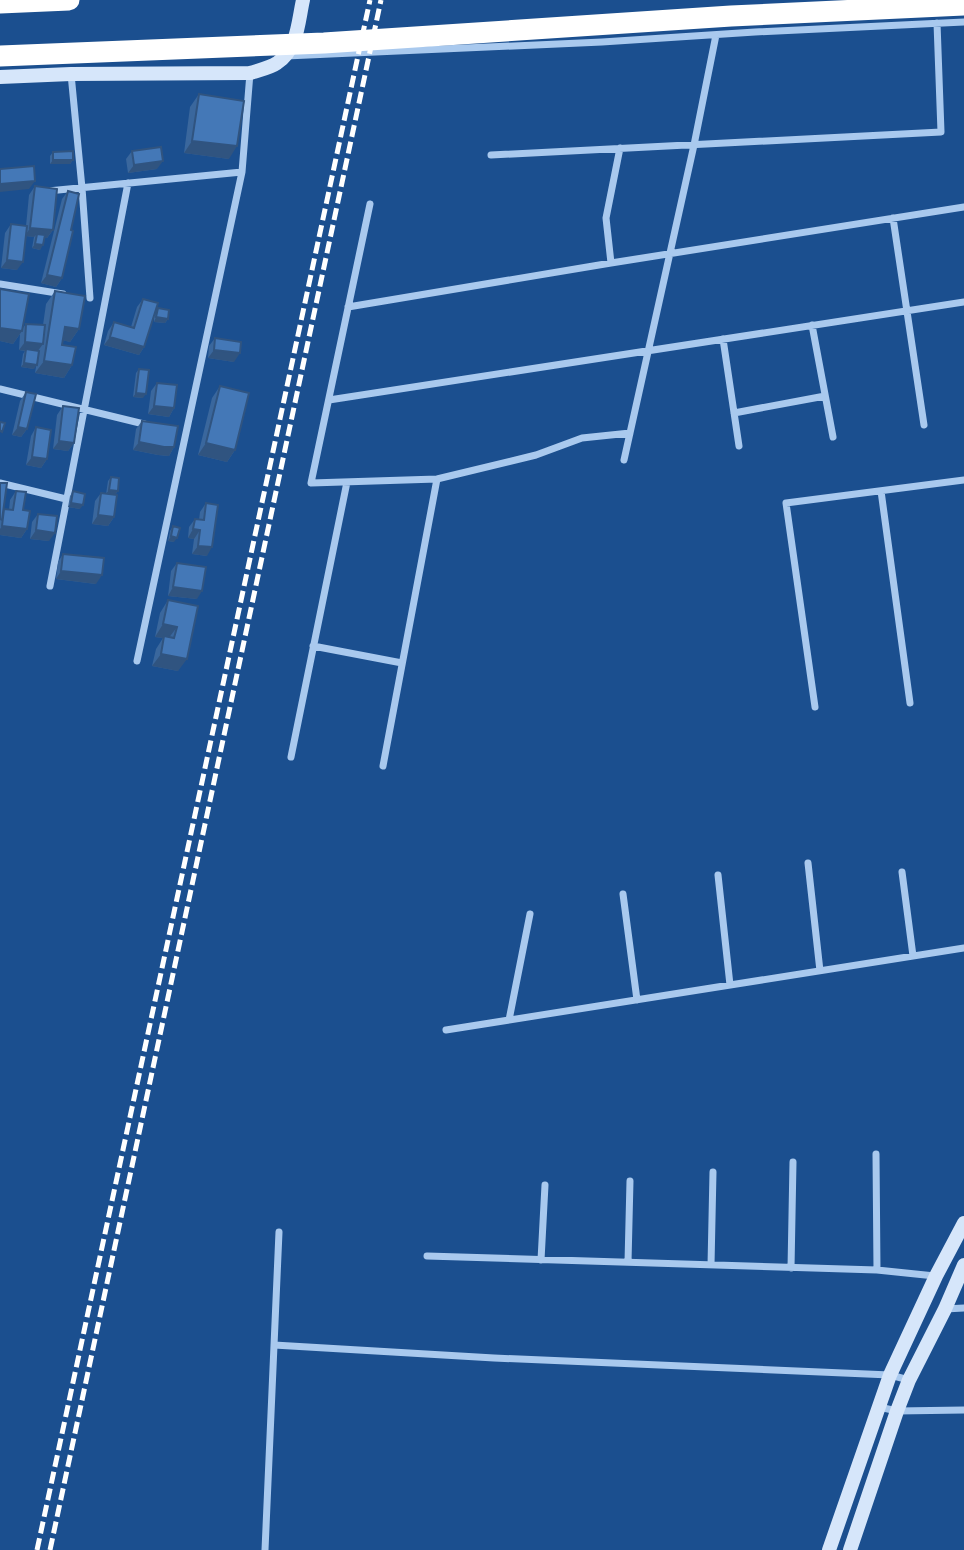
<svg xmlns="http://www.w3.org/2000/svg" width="964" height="1550" viewBox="0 0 964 1550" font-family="'Fira Sans',sans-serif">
<rect width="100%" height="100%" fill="#1b4f8f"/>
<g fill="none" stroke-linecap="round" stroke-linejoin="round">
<!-- street -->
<path stroke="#a9c9ee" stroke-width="7" d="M286 56 602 42 755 32 964 22
M71 74 82 188 90 298
M491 155 941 132 937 23
M48 191 242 172
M370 204 311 483 437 479 536 455 582 438 630 433
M893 218 924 425
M611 263 606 218 620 148
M0 284 63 294
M348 307 611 263 964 207
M812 325 833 437
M723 339 739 446
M0 389 148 425
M329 400 964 302
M734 413 825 396
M624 460 694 145 716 35
M0 483 66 499
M881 491 910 703
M50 586 128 183
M313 646 402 663
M137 661 242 172 250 73
M815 707 786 503 964 480
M291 757 347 482
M383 766 437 479
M808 863 820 971
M902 872 913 956
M718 875 730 985
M623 894 637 1000
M509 1020 530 914
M446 1030 964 948
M876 1154 877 1270
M427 1256 877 1270 935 1276
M541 1260 545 1185
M628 1262 630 1181
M711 1265 713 1172
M791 1268 793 1162
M945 1309 964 1308
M274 1345 494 1358 890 1375 909 1380
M879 1407 897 1411 964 1410
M265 1550 279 1232"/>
<!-- secondary -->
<path stroke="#d6e6fa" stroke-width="14" d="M0 77 71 74 250 73C259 70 270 68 277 63 298 49 298 22 303 0
M829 1550 890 1375 936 1276 964 1223
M850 1550 897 1411 909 1380 945 1309 964 1265"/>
<!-- highway -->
<path stroke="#fff" stroke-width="21" d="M0 3 69 0"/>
<!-- rail -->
<path stroke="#fff" stroke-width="5" stroke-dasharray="12 5" stroke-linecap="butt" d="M37 1550 370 0
M50 1550 381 0"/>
<!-- highway-bridge -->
<path stroke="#fff" stroke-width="21" d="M0 56 324 43 731 16 964 5"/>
</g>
<!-- wall -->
<path fill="#3a679d" d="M199 94 229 159 184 153 190 107Z
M132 151 157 169 128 173 126 159Z
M53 152 73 160 70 164H50V156Z
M35 186 53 230 47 238H44L40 250 32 248 34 237 26 236 17 270 1 268 5 233 11 224 26 226 29 195Z
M68 191 71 230 62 278 56 287 41 283 62 199Z
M0 289 22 329 26 324 43 325 46 304 55 291 79 329 70 342 63 340 62 345 72 365 64 378 35 373 39 349 38 351 34 369 21 367 23 354 25 351 19 350 20 334 13 344 0 341Z
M143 299 155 312 158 308 168 319 165 323 154 322V313L144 347 139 355 104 345 108 331 114 322 131 327 137 307Z
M215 338 234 362 208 358 209 346Z
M139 369 143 398 133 397 136 373Z
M157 383 174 408 169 417 148 414 151 391Z
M220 386 235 450 227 462 198 455 212 398Z
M26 392 27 429 21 437 12 435 20 401Z
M63 406 74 443 68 451 53 449 57 415Z
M142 421 174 447 169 456 158 455 133 450 136 429Z
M36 427 47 459 41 468 26 465 31 436Z
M111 477 118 491 115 495 114 517 108 526 92 524 95 501 101 493 106 494 108 481Z
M0 483 3 510H9L10 500 16 491 23 510 27 529 21 538 0 535Z
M73 491 80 509 68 507 70 496Z
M206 503 207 556 192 554 194 539 188 538 189 527 195 519 199 520 200 512Z
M38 514 49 541 30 539 32 522Z
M173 526 174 542 168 541 170 531Z
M63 554 96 584 56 579 58 562Z
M177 563 197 599 168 596 171 571Z
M168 600 198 606 178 671 152 666 156 649 163 638 155 637 160 613Z"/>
<!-- shaded-wall -->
<path fill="#305480" d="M192 141 237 146 229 159 184 153Z
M53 160H73L70 164H50Z
M163 161 157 169 128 173 134 165Z
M35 181 29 189 0 192V184Z
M30 228 53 230 47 238 36 237 37 234 34 237 25 236Z
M35 244 43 245 40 250 32 248Z
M7 260 23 262 17 270 1 268Z
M47 275 62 278 56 287 41 283Z
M156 317 168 319 165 323 154 322Z
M65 327 79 329 70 342 57 339Z
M0 328 22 331 13 344 0 341Z
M110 337 144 347 139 355 104 345Z
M25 342 43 344 37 352 19 350Z
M214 350 240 353 234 362 208 358Z
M44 361 72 365 64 378 35 373Z
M24 363 37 365 34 369 21 367Z
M136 393 146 394 143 398 133 397Z
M154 406 174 408 169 417 148 414Z
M18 427 27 429 21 437 12 435Z
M59 441 74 443 68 451 53 449Z
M139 442 174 447 169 456 158 455 133 450Z
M206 443 235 450 227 462 198 455Z
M32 457 47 459 41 468 26 465Z
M109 490 118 491 115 495 106 494Z
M71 503 83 505 80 509 68 507Z
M98 515 114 517 108 526 92 524Z
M2 526 27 529 21 538 0 535V529Z
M193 529 200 530 194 539 188 538Z
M36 530 55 533 49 541 30 539Z
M171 536 177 538 174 542 168 541Z
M198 546 212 547 207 556 192 554Z
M61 571 102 575 96 584 56 579Z
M173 587 202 591 197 599 168 596Z
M163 624 177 627 168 639 164 636 163 638 155 637Z
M161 654 187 659 178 671 152 666Z"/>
<!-- building -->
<path fill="#4478b7" stroke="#305480" stroke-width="2" d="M199 94 244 101 237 146 192 141Z
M161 147 163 161 134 165 132 151Z
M73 151V160H53V152Z
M34 166 35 181 0 184V169Z
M35 186 57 189 53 230 30 228Z
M68 191 79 194 71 230 73 231 62 278 47 275Z
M11 224 27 226 23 262 7 260Z
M37 234 45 235 43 245 35 244Z
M0 289 29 294 22 331 0 328Z
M55 291 85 296 79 329 65 327 62 345 76 347 72 365 44 361Z
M143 299 158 303 144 347 110 337 114 322 134 328Z
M158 308 169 310 168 319 156 317Z
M26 324 45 325 43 344 25 342Z
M215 338 241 342 240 353 214 350Z
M26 349 39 351 37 365 24 363Z
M139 369 149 370 146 394 136 393Z
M157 383 177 385 174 408 154 406Z
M220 386 249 393 235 450 206 443Z
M26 392 36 394 27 429 18 427Z
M63 406 79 408 74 443 59 441Z
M142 421 178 426 174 447H164L139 442Z
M0 422 5 423 2 432 0 431Z
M36 427 51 430 47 459 32 457Z
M111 477 119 478 118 491 109 490Z
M0 483H7L2 520 0 519Z
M16 491 26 492 23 510 30 511 27 529 2 526 4 509 13 510Z
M73 491 85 494 83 505 71 503Z
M101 493 117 495 114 517 98 515Z
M206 503 218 505 212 547 198 546 200 530 193 529 195 519 204 520Z
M38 514 57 516 55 533 36 530Z
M173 526 180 528 177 538 171 536Z
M63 554 104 558 102 575 61 571Z
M177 563 206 567 202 591 173 587Z
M168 600 198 606 187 659 161 654 164 636 174 638 177 627 163 624Z"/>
</svg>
